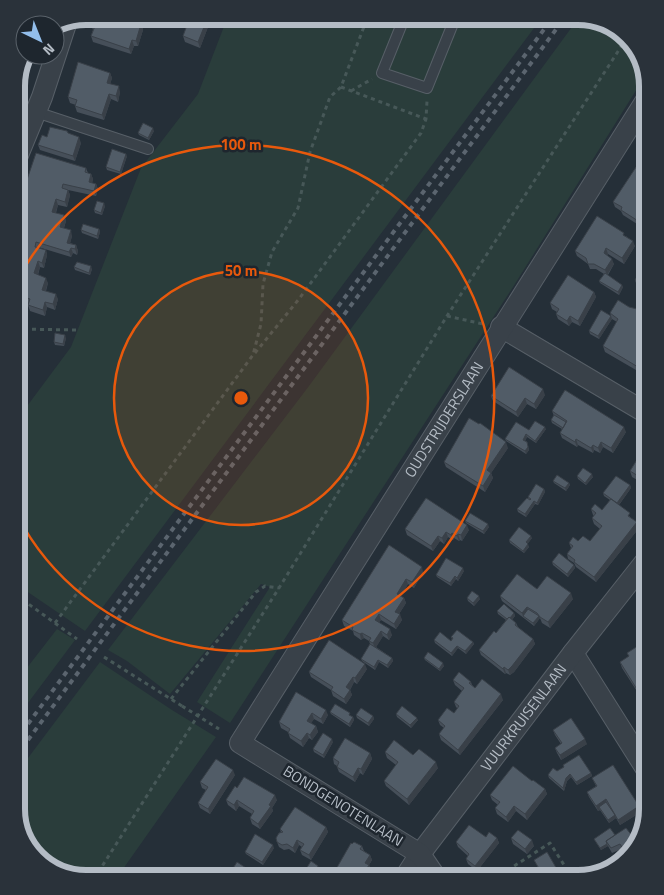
<svg xmlns="http://www.w3.org/2000/svg" width="664" height="895" viewBox="0 0 664 895" font-family="'Titillium Web',sans-serif">
<rect width="100%" height="100%" fill="#252f38"/>
<!-- green -->
<path fill="#2a3d3b" d="M228 16H543L85 631 16 584V421L71 347 141 168 198 94Z
M580 16 613 26 638 51 645 76 513 287 230 723 197 702 270 587 261 584 170 694 127 661 108 650 309 386Z
M57 629 75 640 16 719V682Z
M100 662 172 710 216 737 116 879H110L96 870 91 879H82L51 869 26 844 16 809V774Z"/>
<g fill="none" stroke-linecap="round" stroke-linejoin="round">
<!-- service casing -->
<g stroke="#575f67" stroke-width="12">
<path id="service" d="M405 16 382 73 427 88 456 16
M36 112 148 149"/>
</g>
<!-- minor casing -->
<g stroke="#575f67" stroke-width="22">
<g id="minor">
<path d="M16 160 42 97 66 24"/>
<path d="M501 327 648 414"/>
<path d="M573 653 648 772"/>
<path id="s1" d="M404 879 420 854 573 653 648 558"/>
<path id="s2" d="M437 879 420 854 240 743 648 97"/>
</g>
</g>
<!-- path -->
<path stroke="#475858" stroke-width="3" stroke-dasharray="4 4" stroke-linecap="butt" d="M341 87 426 119
M351 91 372 79
M447 316 483 324
M16 329 79 330
M255 353 299 299 421 133 426 119 427 101
M16 595 77 639
M55 623 253 355 261 324 263 284 272 252 298 208 310 152 330 97 341 87 368 16
M104 657 182 706
M171 699 256 592 265 586 279 588
M94 879 279 588 447 316 626 39
M494 879 550 843 573 879"/>
<!-- service -->
<use href="#service" stroke="#394149" stroke-width="10"/>
<!-- minor -->
<use href="#minor" stroke="#394149" stroke-width="20"/>
<!-- rail -->
<path stroke="#5b656f" stroke-width="4" stroke-dasharray="5 5" stroke-linecap="butt" d="M16 740 554 16
M16 756 566 16"/>
<!-- path-bridge -->
<path stroke="#475858" stroke-width="3" stroke-dasharray="4 4" stroke-linecap="butt" d="M182 706 219 729"/>
</g>
<!-- wall -->
<path fill="#464f59" d="M94 16H142L143 19 142 25 143 30 138 46H134L131 54 93 42 91 36 93 30 91 24Z
M194 16H208L206 22 208 27 200 48 185 42 183 36Z
M110 73 112 78 110 84 120 92 118 102 111 99 104 120 77 112 75 106 76 105 70 103 68 97Z
M154 131 149 140 139 135 138 133Z
M68 133 81 143 75 161 40 150 38 145 47 137Z
M648 149V231L623 215 621 211 615 207 613 202Z
M127 156 121 174 107 170 106 167Z
M86 168 88 173 91 174 93 179 92 183 96 184 98 189 96 196 68 190 70 195 67 207 58 205 56 213 64 215 66 221 64 228 72 236 70 243 76 245 78 251 77 255 73 253 71 257 38 247V248L46 250 47 255 44 268 40 267 38 275 48 283 46 291 58 299 55 310 47 307 45 316 30 311 28 305 29 303 16 299V212Z
M105 206 102 215 95 213 94 210Z
M99 229 100 232 98 239 82 233 81 230Z
M648 234V255L640 250 639 248Z
M626 236 635 246 624 264 608 254 607 255 614 264 608 275 623 287 619 295 600 283 599 281 604 274 596 269H590L588 264 577 256 575 251Z
M74 267 92 269 90 275 75 270Z
M648 277 647 290 636 283 635 280Z
M594 292 596 297 580 326 572 322 569 326 558 319 556 314 557 312 552 309 550 303Z
M610 313 640 314 646 321 643 325 648 327V377L605 352 603 346 617 322 612 319 599 339 590 334 589 331 611 316Z
M66 338 64 346 55 345 54 342Z
M545 395 536 409 527 404 518 417 493 401 491 396Z
M552 411 626 432 613 453 603 447 600 453 594 450 593 453 578 445 577 447 562 438 560 433 562 429 552 423 551 420 554 416Z
M546 429 536 443 527 437 525 441 527 442 529 450 526 454 506 441 505 439 529 430Z
M508 448 491 473 493 478 485 492 446 467 444 462Z
M648 452V486L632 477 630 471 642 459Z
M577 476 593 477 586 485 578 479Z
M553 481 569 483 570 485 566 491 554 483Z
M630 485 631 488 619 505 632 519 637 522 639 528 596 582 576 567 574 563 568 559 567 554 571 548 569 543 578 541H590L600 529 594 524 592 518 594 516 593 515 591 509 602 510 610 500 604 496 603 493Z
M544 489 545 492 538 505 535 504 526 517 518 512 517 509 528 499V497Z
M648 502V513L643 510 642 507Z
M465 521 489 527 484 534 466 523Z
M405 529 469 530 462 541 460 540 459 541 454 538 453 540 448 537 444 544 440 541 433 551 407 535Z
M532 538 527 544 529 547 524 553 510 543 509 540Z
M389 545 423 572 414 588 408 584 401 596 404 598 406 603 399 614 402 620 396 629 381 620 379 622 392 635 389 640 383 636 376 647 392 658 393 661 388 668 379 662 375 670 362 661 361 659 370 644 369 641 364 638 361 640 354 635 353 631 344 626 342 620Z
M552 562 574 565 575 568 568 577 553 565Z
M464 571 458 581 456 579 451 586 437 577 436 575Z
M537 589 573 599 550 628 542 623 540 618 534 626 502 601 500 596Z
M648 594V612L643 608 641 602Z
M467 598 480 599 474 606 468 601Z
M497 611 514 613 515 616 512 620 516 623 518 627 533 639 535 644 514 672 510 675 506 673 505 674 481 655 479 650 496 633 506 620 498 614Z
M451 637 473 642 474 644 466 654 458 648 452 656 435 643 434 640 451 641 452 639Z
M627 653H646L648 656V659L646 660 640 696 622 668 620 662 629 657Z
M424 658 444 666 440 671 425 660Z
M367 669 357 684 354 682 350 690 352 695 346 704 333 696 331 690 311 677 309 672Z
M453 680 471 682 472 685 475 688 503 700 460 755 441 740 439 734 444 728 440 725 438 720 454 713 458 709 456 707 454 702 462 691 455 685Z
M296 692 328 715 323 724 314 719 311 723 316 726 318 732 312 740 309 738 303 747 290 738 288 732 281 728 279 722Z
M330 712 350 716 353 717 354 720 350 727 331 714Z
M396 714 418 720 411 728 397 717Z
M356 715 373 716 374 719 369 726 357 718Z
M553 730 587 744 561 760 557 753 555 748 561 744 555 735Z
M333 742 324 758 314 752 313 749Z
M385 752 413 755 438 768 409 805 386 786 384 781 396 765 387 758Z
M370 753 372 759 363 775 360 773 355 782 339 772 337 767V766L334 764 333 758Z
M557 771 591 773 592 776 577 785 571 777 567 781 564 791 549 778 548 775Z
M235 775 210 814 200 808 198 803 206 790 202 788 200 782Z
M592 778 639 806 641 812 620 825 616 818 609 823 600 810 598 811 589 797 587 792 596 786Z
M532 781 545 789 547 794 527 820 516 811 508 822 497 814 495 808 498 805 492 800 490 795Z
M237 788 277 800 272 808 273 811 260 829 252 824 250 818 252 814 239 806 236 811 228 805 226 800Z
M326 827 328 832 311 860 302 855 300 850 302 847 299 845 295 853 289 849 284 850 279 847 277 842 281 833 280 829Z
M615 835 633 837 638 843 626 856 622 849 612 853 608 846 601 850 594 839Z
M486 837 497 838 499 843 477 871 468 864 466 859 468 856 458 847 456 842Z
M511 838 534 846 527 854 513 844Z
M352 844 362 846 364 851 370 855 372 860 369 865 371 870 365 879H341L337 876 335 871Z
M274 848 263 865 246 854 245 852Z
M534 860 563 879H553L551 876 544 879Z
M246 868 247 871 241 879 233 872 232 870Z"/>
<!-- shaded-wall -->
<path fill="#394048" d="M141 16H142L143 19 142 25 143 30 138 46 136 41 139 23Z
M206 16H208L206 22 208 27 200 48 198 42Z
M132 40 134 46 131 54 129 49Z
M110 73 112 78 109 88 107 83Z
M119 86 120 92 118 102 116 96Z
M109 94 111 99 104 120 102 115Z
M153 128 154 131 149 140 148 138Z
M79 137 81 143 75 161 73 156Z
M126 154 127 156 121 174 120 172Z
M91 174 93 179 91 187 89 182Z
M96 184 98 189 96 196 94 191Z
M68 190 70 195 67 207 65 202Z
M56 199 58 205 54 217 52 212Z
M104 203 105 206 102 215 101 213Z
M64 215 66 221 62 233 60 227Z
M99 229 100 232 98 239 97 236Z
M71 230 72 236 69 248 67 243Z
M633 241 635 246 624 264 622 258Z
M76 245 78 251 77 255 75 249Z
M71 248 73 253 71 257 69 252Z
M606 248 608 254 606 258 604 253Z
M46 250 47 255 44 268 42 263Z
M612 259 614 264 607 275 605 270Z
M38 261 40 267 36 279 34 273Z
M91 266 92 269 90 275 89 273Z
M46 278 48 283 44 295 42 290Z
M622 285 623 287 619 295 618 292Z
M594 292 596 297 580 326 578 321Z
M56 294 58 299 55 310 53 304Z
M45 302 47 307 45 316 43 310Z
M570 316 572 322 569 326 567 321Z
M611 316 612 319 599 339 598 336Z
M644 316 646 321 641 330 639 324Z
M65 335 66 338 64 346 63 344Z
M543 389 545 395 536 409 534 404Z
M525 398 527 404 518 417 516 412Z
M545 427 546 429 536 443 535 441Z
M624 427 626 432 613 453 611 448Z
M526 434 527 437 524 443 523 440Z
M576 439 578 445 577 447 575 442Z
M506 442 508 448 489 476 487 470Z
M601 442 603 447 600 453 598 448Z
M593 445 594 450 593 453 591 448Z
M528 447 529 450 526 454 525 451Z
M491 473 493 478 485 492 483 486Z
M592 474 593 477 586 485 585 483Z
M569 483 570 485 566 491 565 488Z
M630 485 631 488 618 506 617 503Z
M544 489 545 492 538 505 537 503Z
M534 501 535 504 526 517 525 514Z
M637 522 639 528 596 582 594 577Z
M488 524 489 527 484 534 483 531Z
M467 525 469 530 462 541 461 535Z
M446 532 448 537 444 544 442 538Z
M452 533 454 538 453 540 451 535Z
M458 534 460 540 459 541 457 536Z
M438 536 440 541 433 551 431 546Z
M531 536 532 538 527 545 526 542Z
M528 544 529 547 524 553 523 551Z
M574 565 575 568 568 577 567 574Z
M422 567 423 572 414 588 412 582Z
M463 568 464 571 458 581 457 578Z
M455 576 456 579 451 586 450 583Z
M406 579 408 584 399 599 397 594Z
M571 593 573 599 550 628 548 622Z
M479 596 480 599 474 606 473 603Z
M404 598 406 603 397 617 395 612Z
M527 607 529 612 523 616 522 613Z
M514 613 515 616 509 623 508 620Z
M379 614 381 620 377 625 375 620Z
M400 614 402 620 396 629 394 624Z
M539 616 540 618 534 626 533 623Z
M390 629 392 635 389 640 387 635Z
M381 631 383 636 375 649 373 643Z
M362 633 364 638 361 640 360 634Z
M533 639 535 644 514 672 510 675 508 670Z
M473 642 474 644 466 654 465 651Z
M457 646 458 648 452 656 451 653Z
M646 653 648 659 645 661 643 655Z
M392 658 393 661 388 668 387 665Z
M378 660 379 662 375 670 374 667Z
M443 663 444 666 440 671 439 669Z
M365 664 367 669 357 684 355 678Z
M504 667 506 673 505 674 503 669Z
M353 677 354 682 350 690 352 695 346 704 344 699 346 687Z
M648 685V691L640 696 638 691Z
M501 694 503 700 460 755 458 750Z
M326 710 328 715 323 724 321 719Z
M312 713 314 719 309 726 307 721Z
M373 716 374 719 369 726 368 723Z
M353 717 354 720 350 727 349 724Z
M417 718 418 720 411 728 410 725Z
M316 726 318 732 312 740 310 735Z
M307 733 309 738 303 747 301 741Z
M332 739 333 742 324 758 323 755Z
M585 739 587 744 561 760 560 755Z
M370 753 372 759 363 775 361 769Z
M436 762 438 768 409 805 407 799Z
M358 768 360 773 355 782 353 777Z
M233 770 235 775 210 814 208 809Z
M591 773 592 776 577 785 576 782Z
M570 774 571 777 567 781 564 791 563 788 566 778Z
M545 789 547 794 527 820 525 814Z
M275 795 277 800 272 808 273 811 260 829 258 824Z
M606 799 607 805 599 807 600 810 598 811 596 806Z
M237 800 239 806 236 811 234 805Z
M514 806 516 811 508 822 506 817Z
M639 806 641 812 620 825 618 820Z
M615 815 616 818 609 823 608 820Z
M326 827 328 832 311 860 309 855Z
M497 838 499 843 477 871 475 866Z
M297 840 299 845 295 853 293 848Z
M532 840 534 846 527 854 525 849Z
M607 844 608 846 601 850 600 848Z
M273 845 274 848 263 865 262 862Z
M370 855 372 860 369 865 371 870 365 879H360L365 863Z
M318 866 319 868 313 879H310Z
M246 868 247 871 241 879 240 876Z
M226 871 228 877 227 879H222Z"/>
<!-- building -->
<path fill="#515c67" stroke="#394048" d="M94 16H141L139 23 141 24 136 41 132 40 129 49 91 36 95 26 91 24Z
M194 16H206L204 21 194 18Z
M190 17 206 22 198 42 183 36Z
M78 62 110 73 107 83 119 86 116 96 109 94 102 115 75 106 77 100 68 97Z
M143 123 153 128 148 138 138 133Z
M50 127 67 131 68 133 79 137 73 156 38 145 42 135 47 137Z
M112 149 126 154 120 172 106 167Z
M648 149V205L646 208 648 210V223L646 226 621 210 622 207 613 202Z
M36 153 86 168 85 172 91 174 89 182 96 184 94 191 63 184 62 188 68 190 65 202 56 199 52 212 64 215 60 227 71 230 67 243 76 245 75 249 71 248 69 252 36 242 35 247 46 250 42 263 38 261 34 273 46 278 42 290 56 294 53 304 45 302 43 310 28 305 30 299 16 294V212Z
M97 201 104 203 101 213 94 210Z
M597 216 624 233 623 235 633 241 622 258 606 248 604 253 612 259 605 270 594 264H588L586 258 575 251Z
M83 224 99 229 97 236 81 230Z
M648 234V253L639 248Z
M77 262 91 266 89 273 74 267Z
M640 272 648 277V284L646 287 635 280Z
M605 273 622 285 618 292 599 281Z
M568 275 594 292 578 321 570 316 567 321 556 314 559 309 550 303Z
M618 300 629 307 637 309 640 314 644 316 639 324 648 327V373L603 346 618 319 610 313Z
M601 310 611 316 598 336 589 331Z
M55 333 65 335 63 344 54 342Z
M509 367 543 389 534 404 525 398 516 412 491 396Z
M565 390 624 427 611 448 601 442 598 448 593 445 591 448 576 439 575 442 560 433 567 421 552 411Z
M554 415 566 422 563 428 551 420Z
M469 418 479 424 480 423 506 442 487 470 491 473 483 486 444 462Z
M535 421 545 427 535 441 526 434 523 440 527 442 528 447 525 451 505 439 516 422 529 430Z
M647 451 648 452V482L630 471 638 458 642 459Z
M583 468 592 474 585 483 577 476Z
M557 475 569 483 565 488 553 481Z
M616 476 630 485 617 503 603 493Z
M536 484 544 489 537 503 534 501 525 514 517 509 527 498 530 500 531 499 528 497Z
M426 498 467 525 461 535 458 534 457 536 452 533 451 535 446 532 442 538 438 536 431 546 405 529Z
M611 499 630 513 628 516 637 522 594 577 574 562 575 560 567 554 573 546 569 543 573 537 578 541 583 536 590 541 602 526 592 518 596 513 591 509 595 504 602 510Z
M645 501 648 502V511L642 507Z
M470 513 488 524 483 531 465 521Z
M519 527 531 536 526 542 528 544 523 551 509 540Z
M389 545 422 567 412 582 406 579 397 594 404 598 395 612 400 614 394 624 379 614 375 620 390 629 387 635 381 631 373 643 369 641 371 638 362 633 360 634 352 630 353 627 342 620Z
M559 553 574 565 567 574 552 562Z
M446 558 463 568 457 578 455 576 450 583 436 575Z
M517 574 537 589 547 576 571 593 548 622 540 617 537 613 527 607 522 613 500 596Z
M472 591 479 596 473 603 467 598Z
M648 594V608L641 602Z
M504 604 514 613 510 618 509 617 507 619 497 611Z
M528 609 539 616 533 623 523 616Z
M509 617 516 623 515 625 533 639 512 666 508 670 504 667 503 669 479 650 494 631 496 633Z
M457 630 473 642 465 651 457 646 451 653 434 640 440 632 451 641 453 638 451 637Z
M329 640 365 664 355 678 353 677 346 687 350 690 344 699 331 690 333 687 309 672Z
M370 644 392 658 387 665 378 660 374 667 361 659Z
M641 644 646 653 643 655 648 663V685L638 691 620 662 629 656 627 653Z
M428 652 443 663 439 669 424 658Z
M459 672 471 682 469 683 475 688 482 679 501 694 458 750 439 734 445 726 438 720 447 708 454 713 459 706 454 702 464 688 453 680Z
M296 692 326 710 321 719 312 713 307 721 316 726 310 735 307 733 301 741 288 733 290 729 279 722Z
M335 704 350 713 349 715 353 717 349 724 330 712Z
M402 706 417 718 410 725 396 714Z
M361 708 373 716 368 723 356 715Z
M648 714V722L644 716Z
M571 718 585 739 560 755 555 748 562 743 553 730Z
M323 733 332 739 323 755 313 749Z
M345 738 370 753 361 769 358 768 353 777 337 767 339 762 333 758Z
M394 740 413 755 419 749 436 762 407 799 384 781 398 762 385 752Z
M579 755 591 773 576 782 570 774 566 778 563 788 548 775 553 768 557 771 564 767 563 765Z
M216 759 233 770 208 809 198 803 208 787 200 782Z
M613 765 639 806 618 820 606 799 596 806 587 792 597 786 592 778Z
M513 766 532 781 533 780 545 789 525 814 514 806 506 817 495 808 500 802 490 795Z
M244 777 275 795 269 805 271 806 258 824 250 818 254 811 237 800 234 805 226 800 235 786 237 788Z
M606 802 615 815 608 820 599 807Z
M295 807 326 827 309 855 300 850 304 844 297 840 293 848 287 844 282 845 277 842 276 838 279 833 283 832 280 829Z
M469 825 486 837 489 832 497 838 475 866 466 859 469 854 456 842Z
M610 828 615 835 606 841 607 844 600 848 594 839Z
M626 828 633 837 642 832 638 843 627 855 620 844 611 848 606 841Z
M518 830 532 840 525 849 511 838Z
M255 834 273 845 262 862 245 852Z
M354 842 362 846 360 849 370 855 365 863 369 865 360 879H348L335 871 351 843 352 844Z
M547 852 562 878 561 879H554L550 873 544 877 534 860Z
M311 861 318 866 310 879H304L301 877Z
M237 862 246 868 240 876 232 870Z
M220 867 226 871 222 879H209L213 872 216 873Z"/>
<!-- distance rings -->
<circle cx="241" cy="398" r="127" fill="#e8590c" fill-opacity=".12"/>
<g fill="none" stroke="#e8590c" stroke-width="2.5">
<circle cx="241" cy="398" r="127"/>
<path d="M17 281A253 253 0 1 1 17 515"/>
</g>
<g text-anchor="middle" stroke-width="5" stroke-linejoin="round" paint-order="stroke">
<!-- street labels -->
<g font-size="15" fill="#b4bcc5" stroke="#1e262e">
<text dy="5" stroke="none"><textPath href="#s2" startOffset="624">OUDSTRIJDERSLAAN</textPath></text>
<text dy="5" stroke="none"><textPath href="#s1" startOffset="201">VUURKRUISENLAAN</textPath></text>
<text transform="translate(343 806) rotate(32)" y="5">BONDGENOTENLAAN</text>
</g>
</g>
<!-- crop -->
<path d="M0 0H664V895H0ZM86 25H578A61 61 0 0 1 639 86V809A61 61 0 0 1 578 870H86A61 61 0 0 1 25 809V86A61 61 0 0 1 86 25Z" fill="#2a323a" fill-rule="evenodd"/>
<path fill="none" stroke="#b4bcc5" stroke-width="6" d="M86 25H578A61 61 0 0 1 639 86V809A61 61 0 0 1 578 870H86A61 61 0 0 1 25 809V86A61 61 0 0 1 86 25Z"/>
<circle cx="241" cy="398" r="8" fill="#e8590c" stroke="#1e262e" stroke-width="2.5"/>
<g font-size="15" text-anchor="middle" font-weight="bold" fill="#e8590c" stroke="#1e262e" stroke-width="5" stroke-linejoin="round" paint-order="stroke">
<text x="241" y="150">100 m</text>
<text x="241" y="276">50 m</text>
</g>
<!-- north arrow -->
<g transform="translate(40 40) rotate(137)"><circle r="24" fill="#1e262e" stroke="#5a626a"/>
<path d="M0-4L9 19L0 12L-9 19Z" fill="#93beeb"/>
<text y="-8" font-size="14" font-weight="bold" text-anchor="middle" fill="#b4bcc5">N</text>
</g>
</svg>
